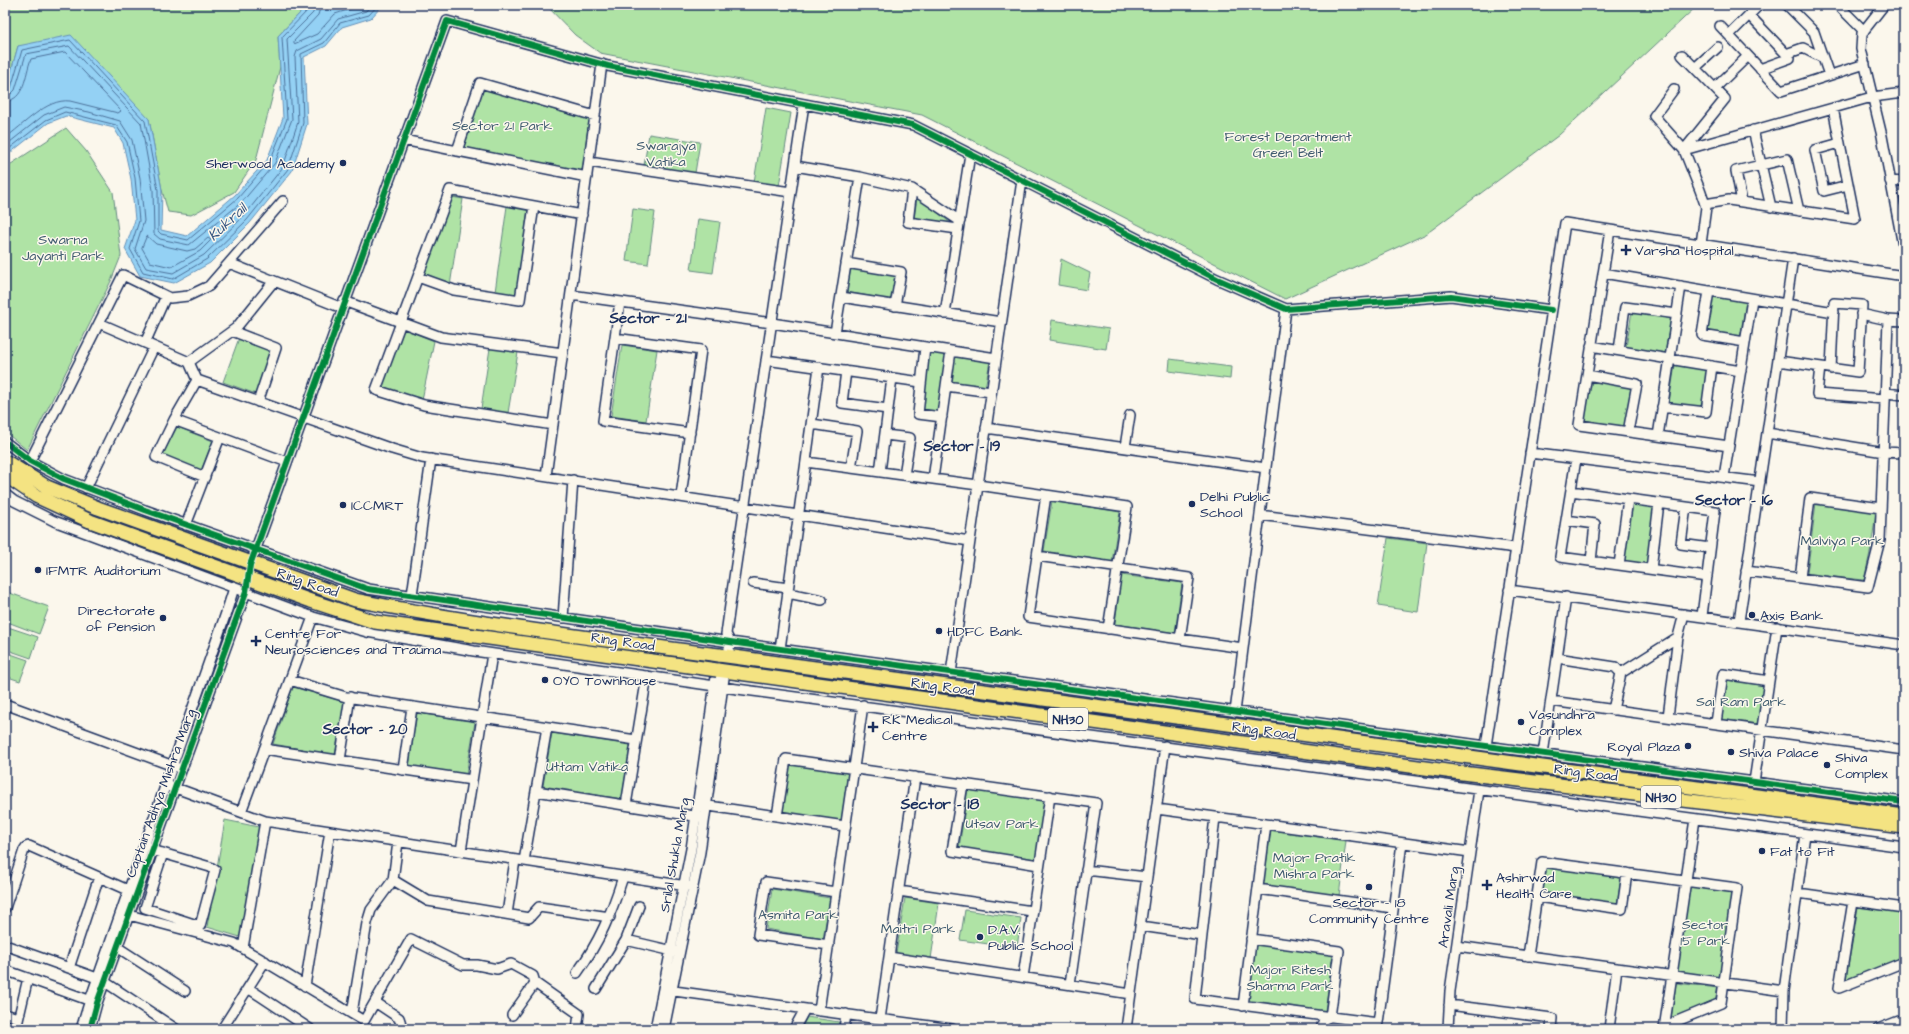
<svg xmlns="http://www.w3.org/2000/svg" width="1909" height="1034" viewBox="0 0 1909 1034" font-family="'Architects Daughter',sans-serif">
<rect width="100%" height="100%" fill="#fbf7ec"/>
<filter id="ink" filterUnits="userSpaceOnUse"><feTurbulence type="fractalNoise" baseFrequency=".025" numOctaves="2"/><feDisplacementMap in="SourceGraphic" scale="8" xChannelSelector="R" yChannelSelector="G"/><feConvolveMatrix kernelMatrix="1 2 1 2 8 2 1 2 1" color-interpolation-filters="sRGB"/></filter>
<g filter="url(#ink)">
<!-- green -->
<path fill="#afe3a5" stroke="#658982" d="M5 5H315L306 7 278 36 280 67 256 160 234 192 191 215 168 212 162 190 149 119 18 46 5 93Z
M546 5H1698L1559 135 1426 234 1285 299 922 115 600 53 575 35Z
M483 89 589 120 582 171 463 147Z
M766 108 791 113 779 186 754 182Z
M66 128 86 151 113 192 121 256 111 281 27 450 5 432V168Z
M649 134 700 142 695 173 644 165Z
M452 197 463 199 450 286 423 275Z
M917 197 951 223 914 219Z
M507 206 528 209 516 295 495 292Z
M633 209 655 212 648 264 626 261Z
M698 219 720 222 713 273 691 270Z
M1061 259 1090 273 1087 290 1058 285Z
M851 268 896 275 892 300 846 292Z
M1713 296 1746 301 1740 338 1707 333Z
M1632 312 1671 318 1665 354 1626 347Z
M1052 320 1109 329 1106 349 1049 340Z
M404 329 434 341 422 400 382 387Z
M239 338 272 350 256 394 223 382Z
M622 345 657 350 646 421 611 416Z
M490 348 518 352 508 413 481 409Z
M930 352 990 361 985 388 945 383 940 413 921 411Z
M1170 359 1231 367 1230 379 1169 371Z
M1675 365 1708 370 1701 409 1669 403Z
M1591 381 1631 388 1624 428 1584 420Z
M177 427 213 441 201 471 162 456Z
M1052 501 1120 512 1112 562 1044 551Z
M1633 503 1655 506 1647 564 1624 561Z
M1816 503 1876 512 1871 548 1864 580 1807 574Z
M1388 538 1427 543 1418 612 1378 606Z
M1121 575 1182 583 1175 633 1115 624Z
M7 592 49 607 39 634 5 621Z
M5 626 38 637 31 658 5 649Z
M5 652 28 660 20 681 5 676Z
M1724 677 1764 683 1759 724 1719 719Z
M293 687 345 702 335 755 273 744Z
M417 713 475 722 466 775 409 766Z
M552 733 630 745 622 799 543 786Z
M789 764 848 772 841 823 782 814Z
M968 788 1045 799 1036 859 959 848Z
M225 820 259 827 240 937 207 927Z
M1271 830 1346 841 1339 896 1263 886Z
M1545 867 1621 878 1617 904 1542 894Z
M1689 885 1735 891 1722 979 1676 973Z
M772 889 830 898 823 939 766 929Z
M905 898 939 903 931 959 896 954Z
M1858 907 1904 913V957L1846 980Z
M965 910 1021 918 1017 948 960 940Z
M1255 944 1333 954 1325 1011 1247 1000Z
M1676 983 1718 988 1716 999 1671 1019Z
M807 1017 839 1022 838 1029H801Z"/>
<!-- water -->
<path fill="#94d1f4" stroke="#6490b8" d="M315 5H383L371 18 342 27 326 46 304 57 307 124 292 171 250 223 210 263 174 283 140 276 125 249 135 220 131 179 123 143 114 128 66 116 48 123 5 157V93L18 46 71 35 149 119 162 190 161 230 187 236 235 195 267 160 283 118 278 36 306 7Z"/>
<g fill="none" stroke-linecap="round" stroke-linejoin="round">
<!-- shore -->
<path stroke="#4b709a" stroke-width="1" d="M321 5 318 15 294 41V44L317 34 335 14 363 5
M5 90 11 88 22 50 70 40 145 121 158 190V231L161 234 188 240 238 198 270 161 287 119 282 37 309 9 310 5
M5 95 11 94 15 90 26 54 69 46 141 123 153 190 154 234 160 239 189 245 242 202 275 163 292 119 287 39 313 13 315 5
M5 101C25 101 25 74 31 59L65 52 121 111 118 113 70 101C46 98 23 126 5 138
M5 146 44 115 64 107 89 112 120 121 132 140 140 178 144 221 135 249 146 268 173 273 204 255 243 217 283 167 298 122 295 57 297 51 321 39 338 19 366 11 371 5
M5 152 46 120 65 112 116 125 127 142 135 178 139 221 130 249 143 272 173 279 207 259 247 220 288 169 303 123 301 54 324 43 340 23 369 15 378 5
M147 236 156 244 187 251 195 249 208 238 211 240 200 251 171 267 150 262 142 248Z"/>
<!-- minor casing -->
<g stroke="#1b2f5e" stroke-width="12">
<path id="minor" d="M1787 5 1814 32 1829 75
M1838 5 1864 31
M1884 5 1862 33 1861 49 1882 136 1904 251
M1749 15 1790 58 1760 69
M1720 26 1781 91 1865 64
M1729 35 1759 5
M1786 54 1803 48 1823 58
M1682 55 1725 99 1684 150
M1695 68 1718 47
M1715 88 1748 56
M1674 89 1654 116 1684 150 1700 190 1706 207 1701 244
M1753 130 1771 207
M403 140 587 177
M1840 143 1815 150 1824 191 1848 185
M1684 150 1872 97 1904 93
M457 151 480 83 595 116
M589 162 791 192
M795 166 860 177 912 189 960 221
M1890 181 1904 182
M912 189 908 222 958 229
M1742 202 1736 171 1787 159 1799 211
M1705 204 1729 200 1855 219 1833 108
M1610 230 1579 425 1729 446
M229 263 342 308
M846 263 901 272 895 306
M1603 273 1834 312
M418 277 454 290 520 300 534 206
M1709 291 1702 335 1745 342
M571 295 772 323 996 358
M841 297 1001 322
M344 301 441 337 563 353
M620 302 603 421 690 433
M945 314 970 154
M1861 314 1888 320 1904 321
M99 323 189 362 197 380 392 449 422 458 970 541
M232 331 276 348 258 402
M835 333 860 177
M615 338 701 350 681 496
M145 343 166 296
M1591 346 1741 371
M925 347 918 414 942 417
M1619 350 1625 307 1677 314
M766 360 921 382
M1778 361 1858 372 1862 305 1834 303 1831 369
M189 362 236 328 274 281
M1820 367 1817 394 1885 399
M846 371 842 403 888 409
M1587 375 1637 384 1628 432
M197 380 174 420 156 457 205 477
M946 386 951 351
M1886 393 1904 395
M1662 407 1706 412 1712 366
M174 420 287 462
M812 424 857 431 851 468
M553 425 424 405 376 390 450 190 582 215
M986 428 1266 468
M1767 433 1884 452 1904 453
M885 435 910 438 904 475
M1658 436 1681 286
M5 442 30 461 64 479 145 510 368 589 730 642 1486 746 1904 802
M1125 447 1130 415
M1530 453 1760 482
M1576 459 1560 557 1707 577
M30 461 123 275 170 298 188 296 209 286 283 201
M806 462 978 485 1127 507 1108 629
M880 472 892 378
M546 476 602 64
M1724 477 1752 299
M933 479 946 386 991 392
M86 488 154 347
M1571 491 1715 511 1702 616
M5 494 14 501 54 521 313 617 367 632 474 651 715 686 1904 847
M1046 495 1028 617 1243 648
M1686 507 1681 544 1710 548
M1260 515 1516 548
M1566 520 1595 524 1591 561
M186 525 220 437
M1037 556 1189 578 1180 639
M1619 565 1628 499
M1651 569 1659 503
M1746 571 1868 587 1880 540 1888 320
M1800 578 1810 498 1881 508
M753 583 788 588
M1509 590 1904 645
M788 593 822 600
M412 595 431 459
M563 618 573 480
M1739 621 1793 258
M1678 637 1684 614
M780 649 819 367
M728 656 730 642 726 634 731 598 804 104
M1557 658 1615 667 1621 673
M951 673 1022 180
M290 680 346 697 636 740
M1551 701 1904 750
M5 704 176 767
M1613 710 1621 673 1678 637 1668 717
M1235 712 1286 309
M1716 723 1723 674 1769 681
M1486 746 1565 223 1904 276
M264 749 472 780
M1543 754 1566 597
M340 760 350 697
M403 770 412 707
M1754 782 1777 627
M165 784 265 821 693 887
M963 784 952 851 1039 865
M536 791 700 817
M626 805 647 676
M702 805 845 826
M1157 809 1470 852
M241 812 313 617
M777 816 786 759 1096 803 1070 984
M1215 817 1195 999 1378 1023 1402 843
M152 850 210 867 215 870 200 926 145 908 163 853
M461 851 492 654
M524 861 547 727
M1086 870 1147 877
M393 880 428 901 529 918 539 907 610 917
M1258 889 1393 908
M899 891 1032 911
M1798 893 1904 908
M1537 897 1622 909 1627 873
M1853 901 1839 988 1904 962
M5 908 24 850 26 847 29 846 128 890
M507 914 515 860
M129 915 234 943 364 1021 411 939 463 965H477L497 969 511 964 533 976 535 983 579 1014 577 1029
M1141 926 1202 935
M1251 939 1339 951 1330 1017 1324 1019 1321 1029
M626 940 677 952
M5 945 97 978
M829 945 758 935 766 882 836 892
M1457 946 1784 991
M117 947 185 991
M243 948 265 821
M1528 956 1542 862 1737 888 1721 1003 1665 1026
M889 957 1131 994
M69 968 99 877
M5 970 94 1002
M577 973C600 941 611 914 623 877
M1023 977 1050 796
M105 982 176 1029
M305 986 330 831
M248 988 310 1029
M596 989 626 940 639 906
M667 990 952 1029
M375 1002 399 1018 402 1027 400 1029
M1449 1005 1552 1018 1551 1029
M1243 1006 1266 824
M819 1011 863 705
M352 1013 367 923 371 910 393 880 398 842
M5 1014 18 1018
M512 1015 535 983
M880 1019 915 777
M16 1029 28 978
M81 1029 90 1000 226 613 234 588 246 572
M90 1029 97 1003 246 592 250 565 447 21 608 66 913 125 1217 279 1286 309 1451 296 1551 310
M222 1029 265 961
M655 1029 691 849 717 670
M664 1029 700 852 725 671
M794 1029 805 1009
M844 1029 846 1014
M1126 1029 1165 746
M1448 1029 1450 991 1479 790
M1609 1029 1617 968
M1664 1029 1695 819
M1783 1029 1784 991 1805 834
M1878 1029 1904 1019"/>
</g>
<!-- highway casing -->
<g stroke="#1b2f5e" stroke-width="16">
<path id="highway" d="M719 655 1904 816
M717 670 1454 772 1904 827"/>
</g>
<!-- minor -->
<use href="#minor" stroke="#fbf7ec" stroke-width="9"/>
<!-- highway -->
<use href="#highway" stroke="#f4e382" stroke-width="13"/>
<!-- highway-bridge casing -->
<g stroke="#1b2f5e" stroke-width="16" stroke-linecap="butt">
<path id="highway-bridge" d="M5 461 47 487 98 508 355 600C475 624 597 639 719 655
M5 475 36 496 90 521 311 601 375 622 717 670"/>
</g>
<!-- highway-bridge -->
<use href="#highway-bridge" stroke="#f4e382" stroke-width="13"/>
<!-- cycleway casing -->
<g stroke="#fbf7ec" stroke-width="8">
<path id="cycleway" d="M5 442 30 461 64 479 145 510 368 589 730 642 1486 746 1904 802
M90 1029 97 1003 246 592 250 565 447 21 608 66 913 125 1217 279 1286 309 1451 296 1551 310"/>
</g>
<!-- cycleway -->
<use href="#cycleway" stroke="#00873e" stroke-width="6"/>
</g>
</g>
<!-- markers -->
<g fill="#1b2f5e" stroke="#fbf7ec" stroke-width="1.5">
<circle cx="343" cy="163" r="4"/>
<path d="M1624 244h4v4h4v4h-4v4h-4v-4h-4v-4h4z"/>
<circle cx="1192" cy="504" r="4"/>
<circle cx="343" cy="505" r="4"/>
<circle cx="38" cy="570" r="4"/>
<circle cx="1752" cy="615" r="4"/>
<circle cx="163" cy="618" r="4"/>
<circle cx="939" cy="631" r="4"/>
<path d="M254 635h4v4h4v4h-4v4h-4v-4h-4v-4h4z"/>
<circle cx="545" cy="680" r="4"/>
<circle cx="1521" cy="722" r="4"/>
<path d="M871 721h4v4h4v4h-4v4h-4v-4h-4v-4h4z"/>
<circle cx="1688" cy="746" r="4"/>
<circle cx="1731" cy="752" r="4"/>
<circle cx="1827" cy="765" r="4"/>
<circle cx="1762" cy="851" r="4"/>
<path d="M1485 879h4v4h4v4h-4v4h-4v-4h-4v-4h4z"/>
<circle cx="1369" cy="887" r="4"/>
<circle cx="980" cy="937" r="4"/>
</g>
<g text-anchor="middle" stroke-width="3" stroke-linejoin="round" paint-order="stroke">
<!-- shield labels -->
<g fill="#fbf7ec" stroke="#5e6b89" stroke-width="1">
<rect x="1048" y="708" width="40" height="22" rx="3"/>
<rect x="1641" y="786" width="40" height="22" rx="3"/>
</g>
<g font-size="13" font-weight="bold" fill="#1b2f5e">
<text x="1068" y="724">NH30</text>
<text x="1661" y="802">NH30</text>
</g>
<!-- park labels -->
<g font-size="14" fill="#405c70" stroke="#fbf7ec">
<text x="502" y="130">Sector 21 Park</text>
<text x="1288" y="141">Forest Department<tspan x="1288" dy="16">Green Belt</tspan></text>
<text x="666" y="150">Swarajya<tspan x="666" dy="16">Vatika</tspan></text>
<text x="63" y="244">Swarna<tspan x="63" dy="16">Jayanti Park</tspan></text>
<text x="1842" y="545">Malviya Park</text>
<text x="1741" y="706">Sai Ram Park</text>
<text x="587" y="771">Uttam Vatika</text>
<text x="1002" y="828">Utsav Park</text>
<text x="1314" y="862">Major Pratik<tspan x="1314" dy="16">Mishra Park</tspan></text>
<text x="798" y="919">Asmita Park</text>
<text x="1705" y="929">Sector<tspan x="1705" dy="16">15 Park</tspan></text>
<text x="918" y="933">Maitri Park</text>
<text x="1290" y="974">Major Ritesh<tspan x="1290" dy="16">Sharma Park</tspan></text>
</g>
<!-- poi labels -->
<g font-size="14" fill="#1b2f5e" stroke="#fbf7ec" text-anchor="start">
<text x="335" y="168" text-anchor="end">Sherwood Academy</text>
<text x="1635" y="255">Varsha Hospital</text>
<text x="1200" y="501">Delhi Public<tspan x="1200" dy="16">School</tspan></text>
<text x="351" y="510">ICCMRT</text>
<text x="46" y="575">IFMTR Auditorium</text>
<text x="155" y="615" text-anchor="end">Directorate<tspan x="155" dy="16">of Pension</tspan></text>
<text x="1760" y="620">Axis Bank</text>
<text x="947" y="636">HDFC Bank</text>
<text x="265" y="638">Centre For<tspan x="265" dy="16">Neurosciences and Trauma</tspan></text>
<text x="553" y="685">OYO Townhouse</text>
<text x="1529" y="719">Vasundhra<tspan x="1529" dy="16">Complex</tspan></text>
<text x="882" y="724">RK Medical<tspan x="882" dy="16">Centre</tspan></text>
<text x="1680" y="751" text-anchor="end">Royal Plaza</text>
<text x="1739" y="757">Shiva Palace</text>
<text x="1835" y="762">Shiva<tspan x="1835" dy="16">Complex</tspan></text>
<text x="1770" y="856">Fat to Fit</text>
<text x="1496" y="882">Ashirwad<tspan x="1496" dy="16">Health Care</tspan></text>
<text x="1369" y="907" text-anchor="middle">Sector - 18<tspan x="1369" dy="16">Community Centre</tspan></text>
<text x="988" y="934">D.A.V.<tspan x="988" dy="16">Public School</tspan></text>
</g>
<!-- street labels -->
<g font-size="14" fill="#1b2f5e" stroke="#fbf7ec">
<text transform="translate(308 582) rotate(19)" y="5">Ring Road</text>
<text transform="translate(623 641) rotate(8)" y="5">Ring Road</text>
<text transform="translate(943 686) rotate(8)" y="5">Ring Road</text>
<text transform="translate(1264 730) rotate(8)" y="5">Ring Road</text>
<text transform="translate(1586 772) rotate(7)" y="5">Ring Road</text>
<text transform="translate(160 793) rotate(-70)" y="5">Captain Aditya Mishra Marg</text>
<text transform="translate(674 855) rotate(-80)" y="5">Srilal Shukla Marg</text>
<text transform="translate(1448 907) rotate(-82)" y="5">Aravali Marg</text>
</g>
<!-- water labels -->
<g font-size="15" font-style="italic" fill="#395884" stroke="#fbf7ec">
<text transform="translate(227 222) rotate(-43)" y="5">Kukrail</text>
</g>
<!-- neighbourhood labels -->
<g font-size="15" font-weight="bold" fill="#1b2f5e" stroke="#fbf7ec">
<text x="648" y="323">Sector - 21</text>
<text x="962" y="451">Sector - 19</text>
<text x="1734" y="505">Sector - 16</text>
<text x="365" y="734">Sector - 20</text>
<text x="940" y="809">Sector - 18</text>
</g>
</g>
<!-- margin -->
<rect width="1909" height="1034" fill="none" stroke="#fbf7ec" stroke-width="20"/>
<rect x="10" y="10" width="1889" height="1014" fill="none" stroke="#1b2f5e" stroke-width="1.5" filter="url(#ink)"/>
</svg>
